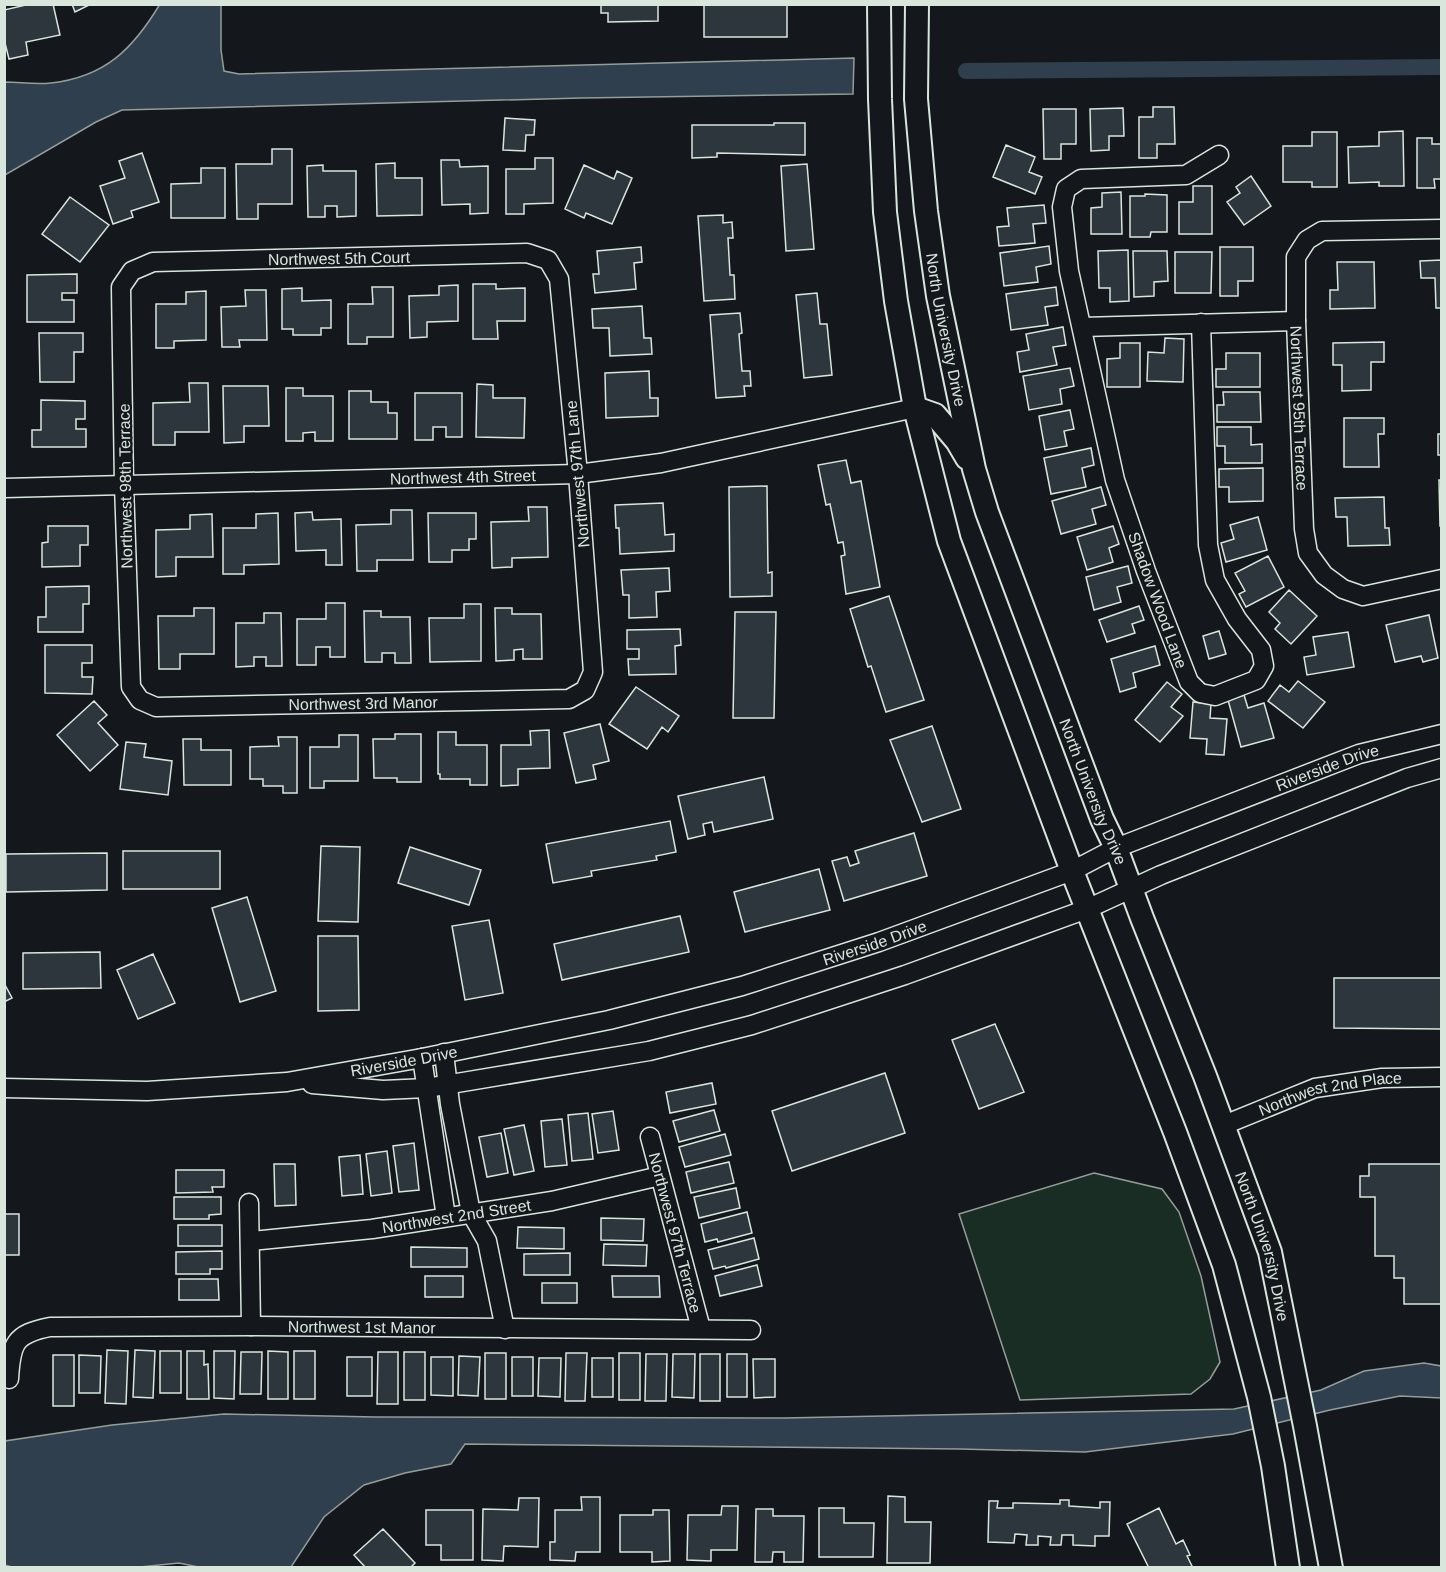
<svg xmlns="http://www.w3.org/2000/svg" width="1446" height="1572" viewBox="0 0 1446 1572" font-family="Arial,sans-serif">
<rect width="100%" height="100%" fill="#14181c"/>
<!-- green -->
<path fill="#1a2d24" stroke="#939e99" stroke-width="1.5" d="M1094 1173 1162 1189 1179 1212 1201 1276 1220 1362 1210 1379 1191 1394 1020 1400 959 1214Z"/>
<!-- water -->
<path fill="#2f3f4d" stroke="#939e99" stroke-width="1.5" d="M160 4 221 5V50L224 71 239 74 854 58 853 94 581 98 122 110 96 122 5 175V82C20 82 36 85 51 83 105 77 133 49 160 4Z
M1424 1363 1441 1366V1398L1400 1396 1330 1410 1233 1434 1085 1452 960 1449 465 1444 451 1464 405 1473 364 1485 324 1517 291 1567 203 1568 179 1563 130 1568H15L5 1565V1441L112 1425 224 1414 376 1417 784 1418 1234 1409 1321 1390 1364 1371Z"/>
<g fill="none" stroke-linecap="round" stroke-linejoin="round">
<!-- canal -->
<path stroke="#2f3f4d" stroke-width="16" d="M966 71 1442 67"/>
</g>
<!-- building -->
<path fill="#2c363c" stroke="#d8e6dc" stroke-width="1.5" d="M30 4H53L60 35 26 42 28 55 9 59 4 39V10Z
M72 4H91L75 12Z
M601 4H658V21L608 22V13H601Z
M704 4H787V37H704Z
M1153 107H1174L1175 144H1157V158H1139V117H1153Z
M1123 108 1124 136H1109V150L1091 151 1090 109Z
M1043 109H1076V144H1061V159H1044Z
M505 118 535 120 534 135H526L525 151 503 150Z
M774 123H805V155L717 153V157L692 158V125H774Z
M1403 131 1404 186H1379V182L1349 183 1348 147 1379 146V132Z
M1312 132H1337V187H1312V182H1283V146H1312Z
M1417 138H1432V144H1442V179H1434L1435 188H1417Z
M1006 145 1035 157 1029 172 1042 177 1035 194 993 177Z
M272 149H292V204H258V219H237L236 164H272Z
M142 153 159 202 131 211 133 217 113 224 100 186 125 178 119 161Z
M535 158H553V203L524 204V214H506V169H535Z
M441 160H459L460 167 488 166V213L470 214V204L442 205Z
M395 163V178H422V215L377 216 376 164Z
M807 164 814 249 786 251 781 166Z
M323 165V171H356V216L337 217V206H325V217H308L307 166Z
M584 165 614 179 617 171 632 178 612 224 586 213 584 218 565 209Z
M201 168H225V218H171V184L201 183Z
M1251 176 1271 206 1244 225 1227 202 1240 193 1236 187Z
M1193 186H1212V234H1179V202H1193Z
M1121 192 1122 234H1091V208L1102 207V193Z
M1145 194 1167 195V232H1151L1150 237H1130V196H1145Z
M70 197 109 225 80 262 42 234Z
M1044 205 1046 223 1033 224 1035 243 999 246 997 227 1009 226 1007 208Z
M723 215V223L732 222 733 238H728L730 275H734L735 299 704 301 698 216Z
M1049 246 1051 264 1036 267 1038 282 1004 286 1000 253Z
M641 247 642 262 634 263 636 289 595 293 593 274H599L597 251Z
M1220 247H1253V281H1238V296H1220Z
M1128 250 1129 301 1110 302V288H1099L1098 251Z
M1133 251H1167L1168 281 1154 282V296L1134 297Z
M1175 252H1212L1211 293H1175Z
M1442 260V308H1436L1435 278H1421L1420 261Z
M1337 262H1374L1375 308 1330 309V290H1338Z
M77 274V293H62V300H74V322H27V275Z
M473 284H496V289L525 288V321H497L498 339H473Z
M458 285V321L427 322V337L410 338 409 296 439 295V286Z
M372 287H393V337H367V344H348V304H373Z
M1056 287 1058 305 1045 307 1048 325 1011 330 1006 294Z
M302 288V301L331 300V328H321V335H293V329H282V289Z
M245 290H266L267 340H239L240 347H222L221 307 246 306Z
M206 291V340L174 341V348H156V304H186V292Z
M817 293 820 324H827L832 375 804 378 796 295Z
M642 306 644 338H651L652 354 610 356 609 328H593L592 309Z
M740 313 742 333 739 334 742 371H750L751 386H744L745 396 716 398 710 315Z
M1063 327 1066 345 1053 347 1057 365 1020 372 1017 352 1029 350 1026 334Z
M39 333H83V352H74V382H40Z
M1165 338 1184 339 1183 382 1147 381 1148 352 1164 353Z
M1384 342V362H1371V390L1342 391V365H1333V343Z
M1120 343H1140V387H1107V359L1120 358Z
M1226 353H1260V387H1216V369H1226Z
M1070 368 1074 386 1060 389 1062 404 1029 410 1023 376Z
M649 371 650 398H658V416L606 418 605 373Z
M189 383H208L209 432H175V445H153V403L190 402Z
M477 384 493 385V398H525L524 438 476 437Z
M223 386H268L269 426H244V442L224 443Z
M286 388H303V396H333V441H315V432L303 433V441H286Z
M349 391H371V402H388V413H397V439H349Z
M1223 392H1260L1261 422H1217V405H1224Z
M415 393H462V437H446V427H433V440H415Z
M41 400 85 401V419H76V429H86V447H32V430H41Z
M1070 410 1074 429 1064 431 1067 446 1045 450 1039 416Z
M1344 418H1384V434H1378L1379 467H1344Z
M1217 427H1251V445L1262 444V463H1225V446H1217Z
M1438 434H1442V455H1438Z
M1091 448 1094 465 1082 468 1086 487 1051 494 1044 458Z
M846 460 851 483 861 481 880 587 846 594 841 556 845 555 843 542 838 543 830 504 826 505 818 465Z
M1263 468V501L1229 502V487H1219V469Z
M1439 480H1442V526H1440Z
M767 486 768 573 772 572V596L730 597 729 487Z
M1101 487 1106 505 1092 509 1096 524 1061 534 1052 501Z
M1384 497 1385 528H1389L1390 545 1348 546 1347 517H1336L1335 498Z
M663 503 665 535 674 534V551L620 554 619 528H616L615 505Z
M528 507H547L548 557 512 558V567L492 568 491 522 529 521Z
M391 510H412L413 560H377V571H357L356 525 391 524Z
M312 512 313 520 341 519 342 565H326V550L296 551 295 513Z
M278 513 279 564 244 565V574H223V528H256V514Z
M428 513H476V539H469V550H452V562H429Z
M212 514 213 557H176V576L156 577V530L190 529V515Z
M1258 517 1267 550 1226 562 1221 543 1234 539 1230 525Z
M48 526H88V545H80V566L42 567V543L48 542Z
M1113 526 1119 544 1109 548 1113 562 1087 570 1077 537Z
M1268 556 1284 587 1246 607 1239 594 1245 591 1235 573Z
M1128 566 1132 583 1117 587 1121 602 1094 610 1086 577Z
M669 568 670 591 656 592 657 617 629 618V595H623L621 570Z
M89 586V604H83V632H38V617H46V587Z
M1289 590 1317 616 1291 644 1275 629 1280 623 1269 612Z
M889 596 924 700 886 712 871 666 868 667 850 609Z
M326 603H345V657H330V647H316V665H297V619H326Z
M464 604H481V661L430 662 429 618H464Z
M1139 606 1144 620 1132 624 1135 633 1107 642 1099 620Z
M194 608H214V654H180V669H159L158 616H194Z
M495 608H512V614H541L542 659H523V649L514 650V660L496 661Z
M364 611H381V617H410L411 663H395V653H382V662H365Z
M735 612H776L774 718H733Z
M264 613H281L282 666H266V657H254V666L236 667V623H264Z
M1429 615 1438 658 1423 662 1421 656 1395 662 1386 625Z
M680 629 681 645 675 646 676 674 629 675 628 659H639V649H627V630Z
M1219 631 1226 654 1209 659 1203 636Z
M1348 632 1354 667 1307 675 1304 657 1316 655 1313 637Z
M45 645H92V663H82V677H93L92 694 45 693Z
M1155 646 1160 665 1133 673 1136 687 1120 692 1111 659Z
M1298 681 1325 702 1303 728 1268 701 1280 685 1289 692Z
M1167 682 1182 694 1171 707 1183 716 1160 742 1135 720Z
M636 687 679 716 668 732 662 727 647 749 609 724Z
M1244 695 1248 708 1264 703 1274 738 1241 747 1228 700Z
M94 701 107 715 98 723 118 745 90 771 57 735Z
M1193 702 1211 704 1210 718 1227 719 1224 755 1206 754 1207 739 1190 738Z
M600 724 609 761 593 765 596 779 576 783 564 733Z
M932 726 961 809 922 822 890 740Z
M549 730 550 768 518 769V785L501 786V745H531L530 731Z
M438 732H456V745H487V785H470V779H440V774H438Z
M395 734H421V782H397V778H374L373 739H395Z
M339 735H358V781H324V788H310V747H339Z
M278 737H297V793H283V786H263V779H250V747L279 746Z
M183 739H201V750H231V785H184Z
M126 742 146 744 144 757 172 761 168 795 120 789Z
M764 777 773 819 714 832 712 822 703 824 705 835 688 839 678 796Z
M670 821 676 852 656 856 657 860 591 871 592 876 553 883 546 844Z
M914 833 927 876 844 901 832 861 847 857 850 866 859 863 855 851Z
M321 846 360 847 358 922 318 921Z
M410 847 481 870 469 905 398 883Z
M123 851H220V889H123Z
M107 853V890L6 892V854Z
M819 869 830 910 745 932 734 892Z
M247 897 276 991 240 1002 212 908Z
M680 916 689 952 562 980 554 944Z
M489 920 503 993 465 1000 452 926Z
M318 936H358L359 1010 318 1011Z
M100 952 101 988 23 989V953Z
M153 954 175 1003 138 1019 117 970Z
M1334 978H1442V1029L1334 1028Z
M4 983 12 998 4 1002Z
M995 1024 1024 1092 979 1109 952 1040Z
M885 1073 905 1133 792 1171 772 1111Z
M712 1083 716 1104 670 1113 666 1092Z
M714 1110 720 1131 679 1142 673 1121Z
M613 1111 619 1150 598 1153 592 1114Z
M588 1113 593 1159 572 1161 568 1115Z
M562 1119 567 1165 545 1167 541 1121Z
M524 1125 534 1171 514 1175 504 1129Z
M501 1133 508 1173 487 1177 479 1137Z
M725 1134 731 1155 685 1167 679 1147Z
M414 1143 419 1190 399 1192 393 1146Z
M387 1151 392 1193 371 1196 366 1154Z
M360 1155 363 1194 342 1196 339 1157Z
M729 1162 734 1183 691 1193 686 1172Z
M274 1164H295L296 1205 275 1206Z
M1369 1164H1442V1304H1404V1278H1394V1256H1375V1197H1360V1176H1369Z
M176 1170H224V1187H212L213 1192 176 1193Z
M736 1188 740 1208 699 1218 694 1197Z
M174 1197H221V1214L209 1215V1219H174Z
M747 1212 752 1233 718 1242 717 1239 705 1242 701 1224Z
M4 1214H19V1255H4Z
M601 1218 644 1219 643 1241 601 1240Z
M178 1225H222V1246H178Z
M518 1227 564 1228V1249L517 1248Z
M754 1238 759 1259 726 1268 725 1266 713 1269 708 1250Z
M604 1244 647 1245 646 1266 603 1265Z
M411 1247 467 1248V1267H411Z
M222 1251V1269H210V1274H176V1252Z
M570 1253V1275H524V1254Z
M757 1265 762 1286 720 1296 715 1276Z
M425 1276H463V1297H425Z
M612 1276H659L660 1297H613Z
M179 1279H218L219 1300H179Z
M542 1283H577V1303H542Z
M107 1350 128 1351 126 1404 105 1403Z
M135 1350 155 1351 153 1398 133 1397Z
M160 1351H181V1393H160Z
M187 1351H204V1365L208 1364 209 1399H187Z
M214 1351H235L234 1399 214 1398Z
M268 1351 288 1352V1399H268Z
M294 1351H315V1399H294Z
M241 1352H262L261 1394H240Z
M378 1352H398V1404H377Z
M404 1352H425V1400H404Z
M485 1353H506V1399H485Z
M566 1353H587L585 1401H565Z
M619 1353H640V1400H619Z
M646 1354H667L666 1401H645Z
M673 1354H695L694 1398 672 1397Z
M700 1354H720V1401H700Z
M727 1354H747V1397H727Z
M53 1355H74V1406H53Z
M79 1355 101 1356 100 1393H79Z
M459 1356 480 1357 478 1396 458 1395Z
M347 1357H372V1396H347Z
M431 1357H453V1396L431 1395Z
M512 1357H533V1396H512Z
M539 1358H561L560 1397 538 1396Z
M592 1358H613V1397H592Z
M753 1359H775V1397L754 1398Z
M888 1496 905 1497V1522H931L930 1563H887Z
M581 1497H600V1552H576L575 1561 550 1560V1542H555V1510H582Z
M519 1498H539L538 1547 504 1546 503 1561 482 1560 483 1509 518 1510Z
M1060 1500H1069V1506L1100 1508V1502H1110L1109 1536H1095V1546L1073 1545V1535H1062L1061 1545H1050L1051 1537 1038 1536V1545H1026L1027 1535 1015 1534 1014 1543 988 1542 989 1501H998L997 1508H1013V1503L1060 1504Z
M722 1506H738L737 1550H711V1561L687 1560 688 1515H721Z
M819 1508H844V1523H874L873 1557H819Z
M1159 1508 1176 1544 1183 1540 1190 1555 1187 1556 1193 1568H1149L1127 1524Z
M756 1509H773V1516H804L803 1562H784V1552H773L772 1562H755Z
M426 1510H473V1560H441V1545H426Z
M653 1510H669L670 1561 652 1562V1552H620V1515H653Z
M383 1529 415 1563 410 1568H366L354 1555Z"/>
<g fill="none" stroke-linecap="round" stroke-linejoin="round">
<!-- minor casing -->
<g stroke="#d8e6dc" stroke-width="21">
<g id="minor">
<path id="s1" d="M1442 229 1322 231 1307 240 1296 257V321L1304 529 1308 553 1324 575 1343 589 1363 596 1442 579"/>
<path d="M527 253 548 260 559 279 578 474 593 672 585 690 569 699 156 707 140 700 131 687 124 485 121 287 132 271 153 262Z"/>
<path d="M1201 323 1208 545 1215 580 1237 619 1261 650 1264 666 1256 680 1215 696 1200 693 1189 682 1146 571 1115 480 1069 271 1062 207 1066 189 1081 179 1186 175 1219 155"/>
<path d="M1082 327 1296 321"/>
<path id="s2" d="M4 488 578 474 661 463 915 408"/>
<path d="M444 1053 450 1104 471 1213 487 1241 505 1329"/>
<path d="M422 1058 446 1217"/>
<path d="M312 1084 383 1090 427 1088 649 1051 752 1025 905 975 1087 909 1161 875 1407 778 1442 768"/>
<path id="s3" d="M4 1088 147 1091 287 1082 422 1058 609 1020 742 986 879 942 1072 871 1116 848 1359 754 1442 734"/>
<path id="s4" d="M1224 1125 1315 1088 1382 1078 1442 1077"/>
<path id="s5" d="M650 1137 701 1329"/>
<path d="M249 1203 251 1326"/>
<path id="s6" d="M251 1241 372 1229 552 1201 660 1176"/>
<path id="s7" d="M9 1379C11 1344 14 1334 50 1327L251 1326 751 1330"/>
</g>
</g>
<!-- major casing -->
<g stroke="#d8e6dc" stroke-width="26">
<g id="major">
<path d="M879 4 880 99 885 212 896 301 915 408 949 541 1072 871 1175 1132 1224 1265 1259 1397 1273 1466 1288 1568"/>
<path id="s8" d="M917 4 916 99 926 211 938 296 974 469 987 512 1102 819 1116 848 1142 918 1205 1076 1270 1252 1305 1426 1331 1568"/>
<path d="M915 408 935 415 957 441 967 458"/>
</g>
</g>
<!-- minor -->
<use href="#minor" stroke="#14181c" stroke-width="18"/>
<!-- major -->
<use href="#major" stroke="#14181c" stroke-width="22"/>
</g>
<g text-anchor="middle" stroke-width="4.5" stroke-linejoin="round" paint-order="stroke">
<!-- street labels -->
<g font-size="16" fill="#d8e6dc" stroke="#14181c">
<text transform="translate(339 258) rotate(-1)" y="6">Northwest 5th Court</text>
<text dy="6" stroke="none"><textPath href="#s8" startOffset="328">North University Drive</textPath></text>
<text dy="6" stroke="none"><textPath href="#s1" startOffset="309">Northwest 95th Terrace</textPath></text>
<text transform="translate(577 474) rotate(-95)" y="6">Northwest 97th Lane</text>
<text dy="6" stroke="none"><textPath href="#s2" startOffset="459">Northwest 4th Street</textPath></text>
<text transform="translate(125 486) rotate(-91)" y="6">Northwest 98th Terrace</text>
<text transform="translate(1158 600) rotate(70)" y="6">Shadow Wood Lane</text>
<text transform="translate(363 703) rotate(-1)" y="6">Northwest 3rd Manor</text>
<text dy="6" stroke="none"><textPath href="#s3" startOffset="1374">Riverside Drive</textPath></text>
<text dy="6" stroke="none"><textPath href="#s8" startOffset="814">North University Drive</textPath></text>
<text dy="6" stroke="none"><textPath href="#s3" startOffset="888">Riverside Drive</textPath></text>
<text dy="6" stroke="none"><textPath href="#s3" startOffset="402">Riverside Drive</textPath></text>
<text dy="6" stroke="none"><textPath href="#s4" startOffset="112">Northwest 2nd Place</textPath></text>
<text dy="6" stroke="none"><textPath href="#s6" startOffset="207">Northwest 2nd Street</textPath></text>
<text dy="6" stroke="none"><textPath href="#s5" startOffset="99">Northwest 97th Terrace</textPath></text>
<text dy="6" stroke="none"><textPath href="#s8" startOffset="1300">North University Drive</textPath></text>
<text dy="6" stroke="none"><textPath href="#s7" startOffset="387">Northwest 1st Manor</textPath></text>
</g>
</g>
<!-- border -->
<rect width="1446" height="1572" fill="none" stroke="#d8e6dc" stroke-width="12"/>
</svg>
